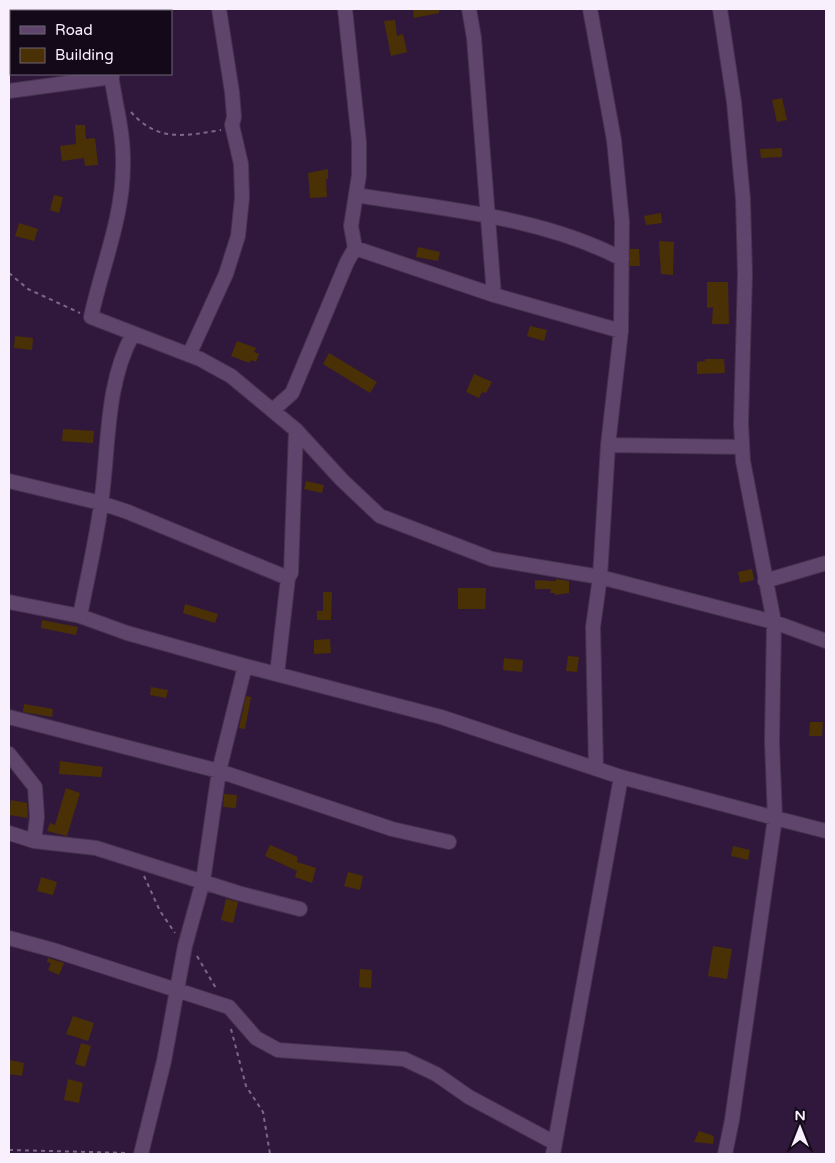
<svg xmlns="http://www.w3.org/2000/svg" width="835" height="1163" viewBox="0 0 835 1163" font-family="'Varela Round',sans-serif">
<rect width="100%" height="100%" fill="#30183c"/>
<!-- building -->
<path fill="#4a3005" d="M413 9H439V13L414 18Z
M395 20 397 36 403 34 407 52 391 56 384 21Z
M782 98 787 120 777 122 772 100Z
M75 125H85L86 139 95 138 98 165 85 166 84 158 62 161 60 146 76 144Z
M782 148V157L761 158 760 149Z
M328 169V179H326L327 197 310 198 308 173Z
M54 195 63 197 59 213 50 210Z
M661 213 662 223 646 225 644 216Z
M19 223 38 229 34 241 15 236Z
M659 241 674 242 673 275 661 274Z
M418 247 440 252 438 261 416 257Z
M630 249H639L640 266H630Z
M707 282H728L729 324H712L713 307 707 308Z
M530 326 547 330 544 341 527 336Z
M15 336 33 338 32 350 14 348Z
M237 341 256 348 254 352 259 354 256 362 251 360 249 363 231 356Z
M329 353 377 382 370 393 323 364Z
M705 359H724L725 373 697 374V362L705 361Z
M474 374 492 382 486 393 482 392 479 398 466 392Z
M63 429 94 431 93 443 62 441Z
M306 481 324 485 322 493 304 489Z
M752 569 754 580 740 583 738 572Z
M556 579 569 581V593L555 595V593H550L551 589H535V580L556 581Z
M458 588H486L485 609H458Z
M323 592H332L331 620H317V611H323Z
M185 604 218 614 215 623 183 613Z
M42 620 78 627 76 635 41 628Z
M330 639 331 653 314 654V640Z
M568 656 579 657 577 672 566 671Z
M504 658 523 660 522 672 503 670Z
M151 687 168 690 166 698 150 695Z
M246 696 251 697 245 729 239 728Z
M24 704 53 709 52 717 23 712Z
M810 722H823L822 736H809Z
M60 761 103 767 101 777 59 774Z
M66 788 80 793 67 836 47 831 50 823 55 825Z
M224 794 237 795 236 808 223 807Z
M11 800 27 803 28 818 9 815Z
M270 845 298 857 297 862 316 868 312 883 295 877 297 871 265 856Z
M733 846 750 850 748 860 731 856Z
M348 872 363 876 360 890 344 886Z
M41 877 57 882 53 895 37 891Z
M226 899 238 902 233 923 221 920Z
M713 946 732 949 727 979 708 976Z
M48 958 64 963 59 975 48 970 51 963 47 962Z
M360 969 372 970 371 988 359 987Z
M73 1016 94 1023 88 1041 66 1034Z
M81 1043 91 1046 85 1067 75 1064Z
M9 1060 24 1063 22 1076 9 1074Z
M68 1079 83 1083 79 1103 64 1100Z
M699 1131 714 1136 713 1144 694 1142Z"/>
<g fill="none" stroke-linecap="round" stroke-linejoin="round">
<!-- minor casing -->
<g stroke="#45324e" stroke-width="16">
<path id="minor" d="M104 9V11
M345 9 359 142V175L351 226 355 248 494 295
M469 9 474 38 494 295 621 331
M590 9 614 140 622 222 621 331 608 445 600 577 593 627 596 768
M111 74C115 104 124 133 123 165 123 218 102 266 91 317L200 359 231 376 296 430 342 480 380 516 492 559 600 577 774 622 826 641
M9 91 112 77
M356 195C443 209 543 217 622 259
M189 355 226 274 238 236 242 198 241 164 232 125 234 117 232 92 219 9
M273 410 292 393 347 262 355 248
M608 445 742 447
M9 481 101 503 128 512 288 578 291 573 296 430
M765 581 826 563
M9 602 80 616 127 633 245 666 441 717 621 777 775 818 772 742 774 622 743 461 741 424 745 274 743 199 734 102 720 9
M80 616C87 579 96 542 101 504 109 449 105 384 133 334
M277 674 288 578
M9 717 219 771 392 829 449 842
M9 754 35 787 37 817 34 841 9 833
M34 841 96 848 238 893 300 909
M9 938 53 950 229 1007 256 1038 278 1050 404 1059 436 1074 469 1097 555 1143
M141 1154 164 1061 185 946 203 881 219 771 245 666
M553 1154 621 777
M725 1154 732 1120 775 818 826 831"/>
</g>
<!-- path -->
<path stroke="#7b6985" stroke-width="2" stroke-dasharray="4 4" stroke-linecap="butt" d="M131 112C157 142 185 136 221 130
M9 273 28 289 80 313
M144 876 160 911 175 933
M197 956 217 990
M231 1029 246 1086 263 1112 270 1154
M9 1150 129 1153"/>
<!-- minor -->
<use href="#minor" stroke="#5f456c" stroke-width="14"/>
</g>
<!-- border -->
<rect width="835" height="1163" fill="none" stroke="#f9f0fe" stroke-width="20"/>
<!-- legend -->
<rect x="10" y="10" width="162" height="65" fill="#130918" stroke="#6f6574"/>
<rect x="20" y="26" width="25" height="8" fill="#5f456c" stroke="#6f6574"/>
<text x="55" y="35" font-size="15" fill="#f9f0fe">Road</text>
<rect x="20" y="48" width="25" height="15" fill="#4a3005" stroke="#6f6574"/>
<text x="55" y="60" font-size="15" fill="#f9f0fe">Building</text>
<!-- north arrow -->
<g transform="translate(800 1128)" stroke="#130918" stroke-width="4" paint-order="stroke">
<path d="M0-4L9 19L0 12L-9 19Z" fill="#f9f0fe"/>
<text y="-8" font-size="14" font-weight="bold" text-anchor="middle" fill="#f9f0fe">N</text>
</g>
</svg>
